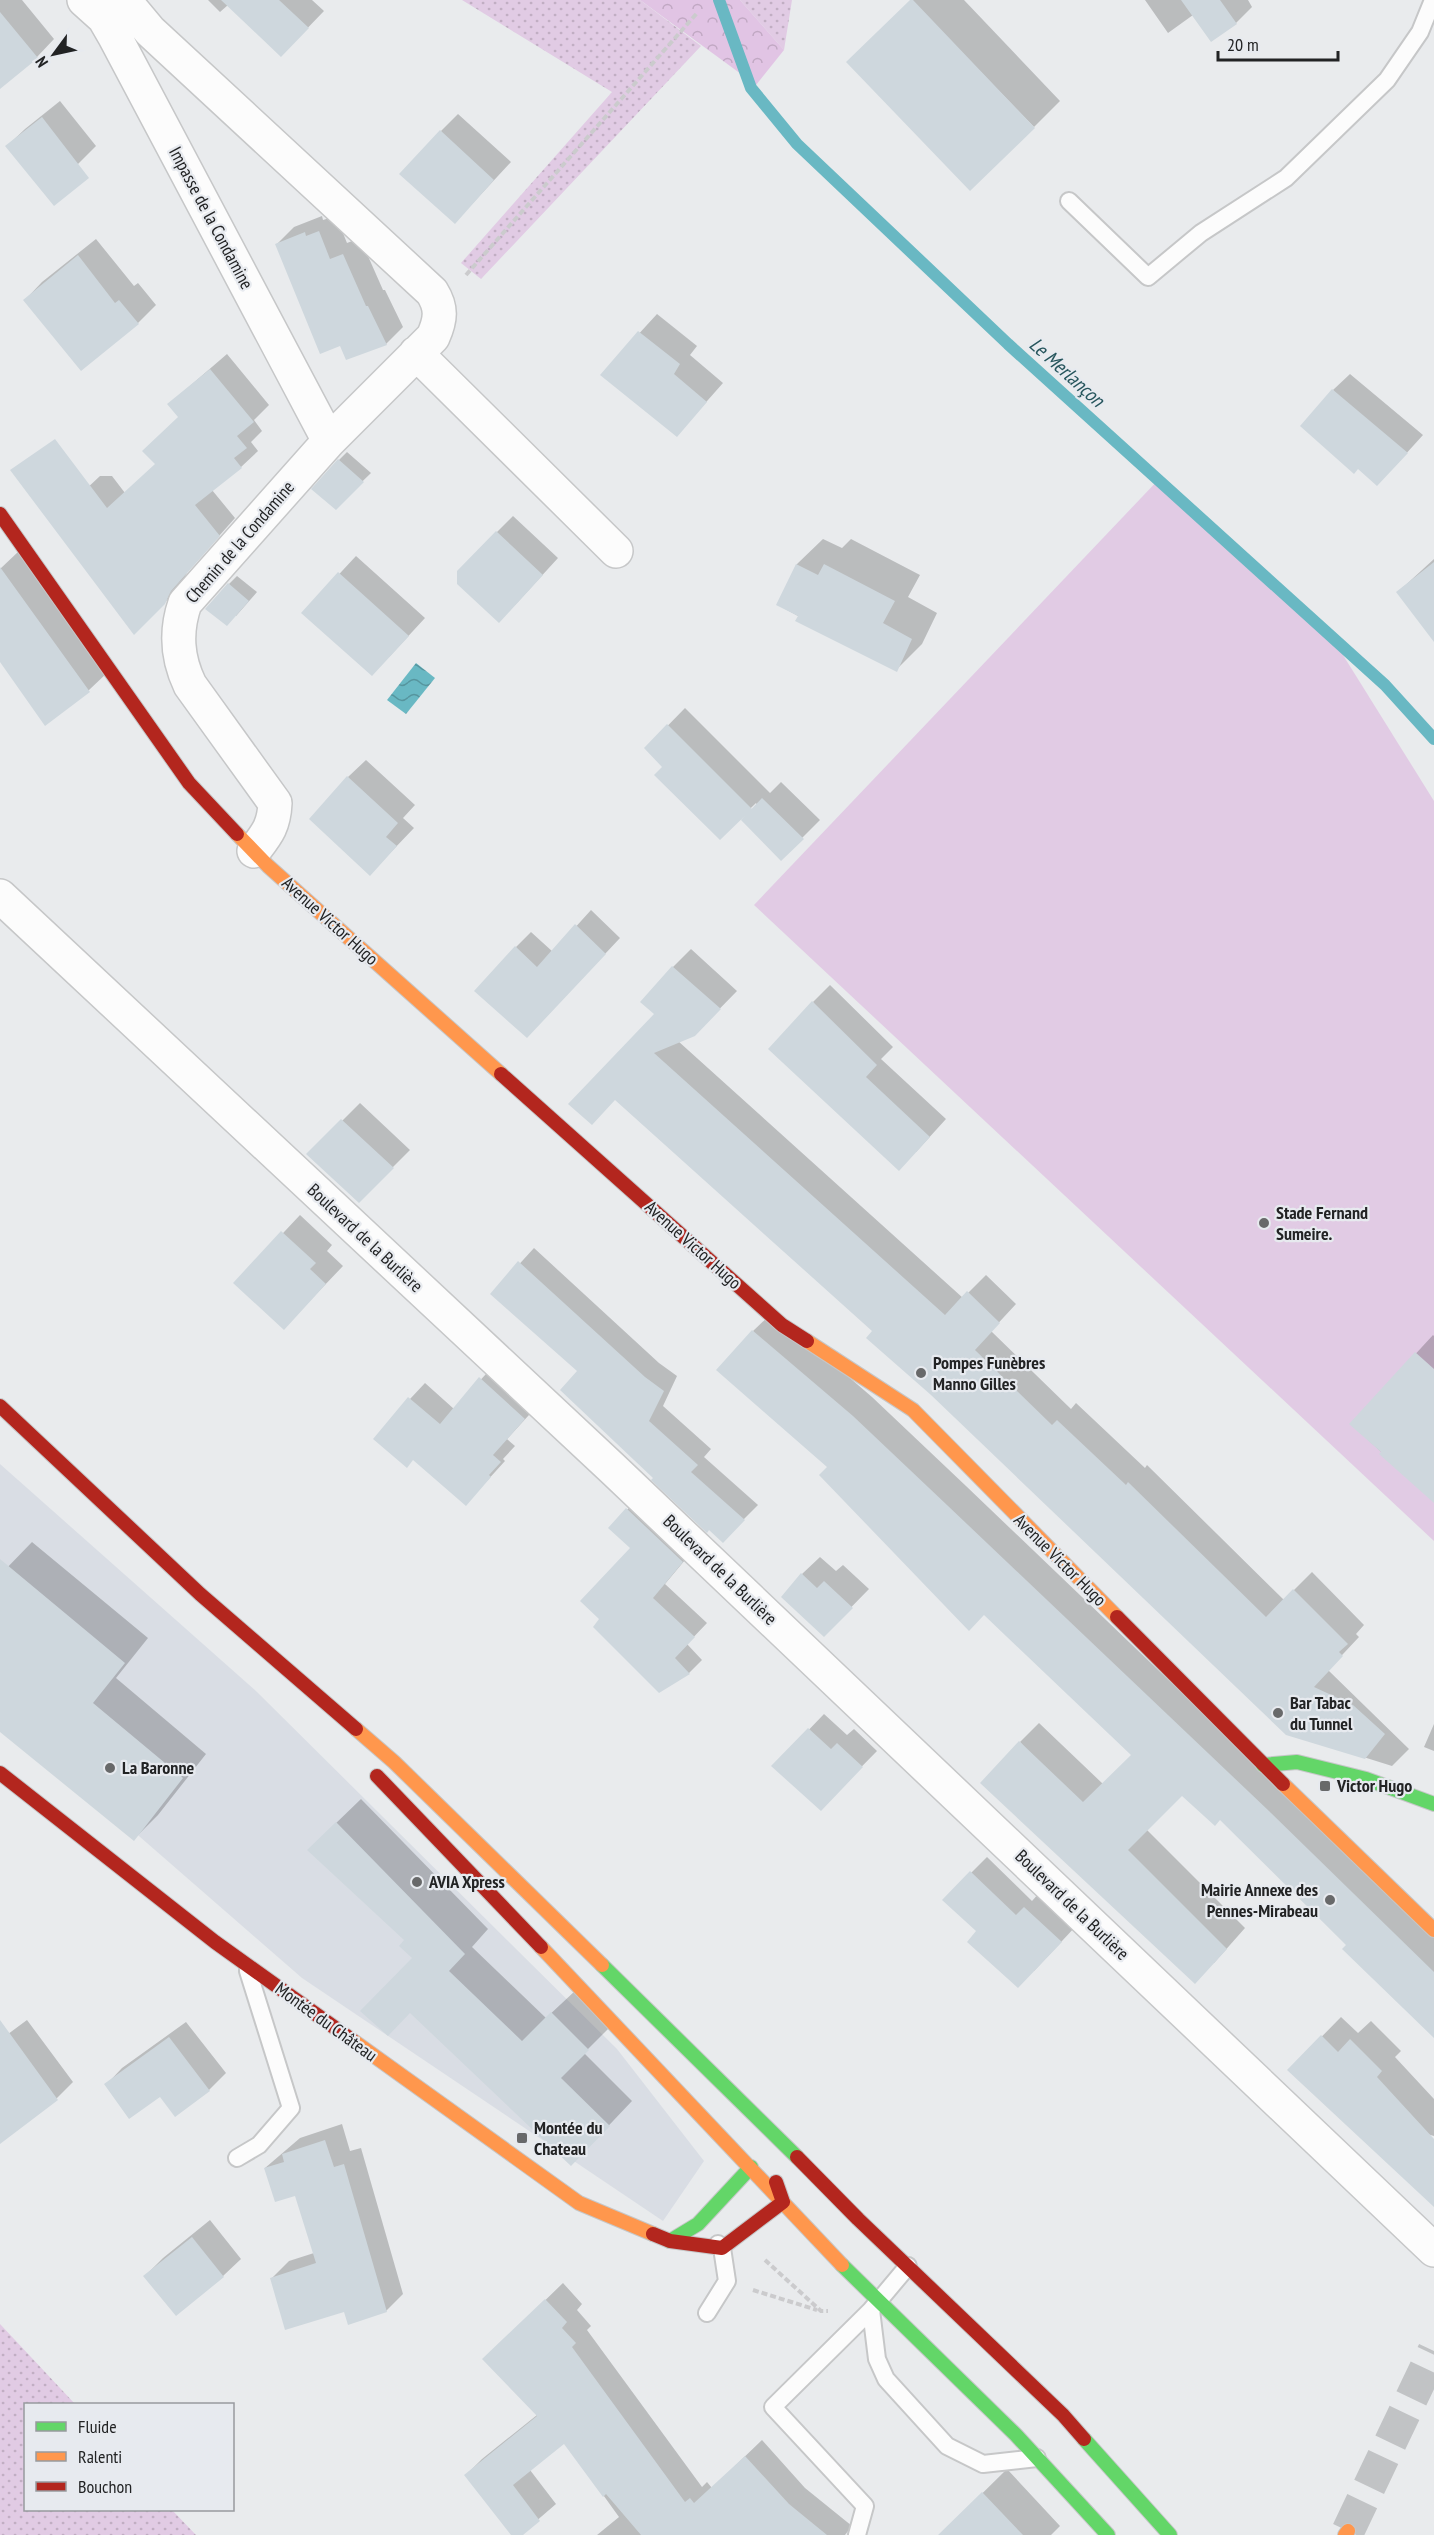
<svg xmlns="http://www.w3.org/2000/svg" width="1434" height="2535" viewBox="0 0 1434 2535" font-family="'PT Sans Narrow',sans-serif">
<defs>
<pattern id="grass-dots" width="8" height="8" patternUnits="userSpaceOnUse" patternTransform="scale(1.5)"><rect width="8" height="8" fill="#e1cbe4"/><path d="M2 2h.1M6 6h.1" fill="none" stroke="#c1aec3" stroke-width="1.8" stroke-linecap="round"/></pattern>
<pattern id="forest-crowns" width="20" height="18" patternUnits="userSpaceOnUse" patternTransform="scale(1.5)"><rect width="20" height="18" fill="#e1c4e4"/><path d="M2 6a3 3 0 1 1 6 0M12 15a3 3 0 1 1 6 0" fill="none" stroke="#c1a8c3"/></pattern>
<pattern id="water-waves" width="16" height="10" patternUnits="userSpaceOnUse" patternTransform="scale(1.5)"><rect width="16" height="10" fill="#69b8c3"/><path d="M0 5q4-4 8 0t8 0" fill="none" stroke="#56959e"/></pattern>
</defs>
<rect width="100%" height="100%" fill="#e9ebed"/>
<!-- built -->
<path fill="#d9dde4" d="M0 1464 257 1692 617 2049 704 2161 663 2221 302 1978 0 1715Z"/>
<!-- grass -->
<path fill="url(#grass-dots)" d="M462 0H640L701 46 481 279 461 263 612 92Z
M740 0H792L784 50Z
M0 2324 75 2404H26V2510H172L196 2535H0Z"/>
<!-- forest -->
<path fill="url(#forest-crowns)" d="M640 0H740L784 50 756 85Z"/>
<!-- pitch -->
<path fill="#e1cbe4" d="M1161 477 1333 639 1434 801V1541L754 905Z"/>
<!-- water -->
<path fill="url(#water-waves)" d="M416 663 435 678 406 714 387 700Z"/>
<!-- shadow -->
<path fill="#0003" d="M0 0H22L54 39 37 57 0 85Z
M208 0H312L324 11 297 39 228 5 220 12Z
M911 0H964L1060 101 1034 127Z
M1145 0H1248L1252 7 1236 23 1211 40 1193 15 1168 33Z
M60 101 96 146 78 164 38 185 7 146 25 129Z
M458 114 511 162 472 204 441 131Z
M322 216 323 220 336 216 347 243 360 238 383 290H385L403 327 386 344H341L277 244 294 227Z
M96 239 134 286 138 283 156 305 138 323 81 369 25 300 42 282Z
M657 314 697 346 690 355 723 383 677 435 602 374Z
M227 354 269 405 254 420 262 431 251 442 258 451 241 467 212 490 235 518 187 572 181 586 134 633 68 506 100 476H112L125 493 156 464 180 417 169 404Z
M1350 374 1423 435 1394 467 1333 390Z
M347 452 371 473 335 508 339 460Z
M513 516 558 558 515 605 458 571Z
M823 539 842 548 851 539 920 575 908 597 937 613 922 644 896 670 778 605 797 564Z
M19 551 107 673 89 690 45 723 0 659V569Z
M356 556 425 618 389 657 303 613Z
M1434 559V639L1398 592Z
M237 576 257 592 236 616 229 584Z
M685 708 770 793 781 782 820 820 781 859 756 803 720 838 664 767 646 748Z
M366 760 415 805 403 818 414 828 370 874 348 777Z
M591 910 620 938 542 1021 516 947 531 932 553 952Z
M691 949 737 991 694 1035 678 1041 963 1298 986 1275 1016 1304 991 1331 1071 1409 1076 1403 1145 1468 1147 1465 1284 1600 1312 1572 1364 1625 1356 1634 1359 1637 1328 1670 1409 1749 1392 1766 1287 1733 874 1331 615 1099 656 1014 673 967Z
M830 985 893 1047 881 1059 946 1119 916 1152 813 1002Z
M360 1103 410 1150 359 1201 309 1154Z
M300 1215 332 1245 327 1251 343 1266 301 1310 236 1283Z
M534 1248 659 1363 677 1376 663 1406 711 1449 704 1457 758 1505 723 1540 655 1478 579 1371 492 1294Z
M773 1312 872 1397 966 1486 1434 1934V2036L1349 1945 1221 1818 1182 1794 1146 1829 1245 1928 1214 1963 1020 1742 1039 1723 1103 1784 1133 1755 829 1466 753 1331Z
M1433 1335 1434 1336V1501L1351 1424Z
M496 1363 539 1404 507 1439 515 1446 503 1459 505 1461 466 1504 410 1399 425 1383 454 1409Z
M640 1496 695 1548 665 1584 707 1623 687 1644 702 1660 689 1673 660 1691 601 1619 632 1547 610 1528Z
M32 1542 148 1638 116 1678 206 1754 158 1815 134 1839 0 1730V1575Z
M820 1557 836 1571 843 1565 869 1589 824 1635 802 1574Z
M824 1714 847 1735 854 1729 877 1751 820 1809 774 1766Z
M1434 1724V1751L1424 1747Z
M361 1799 488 1929 472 1947 546 2018 576 1990 612 2025 584 2053 632 2101 595 2140 415 1958 406 1939 333 1826Z
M987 1857 1032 1901 1040 1892 1076 1926 1034 1971 979 1931 944 1900Z
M1341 2017 1358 2033 1371 2021 1401 2051 1395 2057 1434 2099V2136L1327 2105 1289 2070Z
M27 2020 73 2082 57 2098 11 2134 0 2137V2040Z
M186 2022 226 2073 209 2090 175 2115 161 2095 106 2085 122 2068Z
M342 2124 350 2151 361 2148 403 2294 386 2311 345 2310 272 2278 289 2261 314 2253 296 2194 265 2168 300 2138Z
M210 2220 241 2259 223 2276H145L163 2258Z
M563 2283 582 2304 577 2310 591 2326 587 2330 702 2487 707 2482 712 2488 762 2440 805 2488 852 2526 845 2535H597L619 2517 565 2442 530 2470 556 2504 520 2535H513L466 2475 482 2459 537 2415 501 2343Z
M1007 2469 1060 2526 1051 2535H940Z"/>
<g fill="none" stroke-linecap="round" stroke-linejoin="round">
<!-- stream -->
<path stroke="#69b8c3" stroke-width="12" d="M719 0 751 88 797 144 1008 344 1385 685 1434 739"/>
</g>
<!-- building -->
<path fill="#ced7dd" d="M221 0H279L309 28 281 57Z
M910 0H913L1035 128 970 191 846 62Z
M1181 0H1220L1237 24 1211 42Z
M0 12 38 58 0 89Z
M42 117 89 178 54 206 5 146Z
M440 130 494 180 455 224 399 174Z
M319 231 330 259 343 254 366 306H368L387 345 346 360 340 346 320 354 275 244 305 232 306 236Z
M78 255 115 303 119 300 139 324 81 371 23 300Z
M638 331 680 364 674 374 707 402 677 437 600 375Z
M210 369 254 422 237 436 247 448 234 458 242 468 195 505 220 536 171 591 165 604 134 635 10 470 55 439 107 508 155 464 142 451 178 417 167 404Z
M1332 389 1408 453 1377 486 1358 469 1354 474 1300 426Z
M338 459 364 482 336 510 311 489Z
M496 531 543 575 499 623 457 584V571Z
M1434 562V642L1396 592Z
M796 564 818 575 824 564 895 601 883 623 912 639 897 672 795 621 798 616 776 605Z
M0 567 90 692 45 726 0 662Z
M338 572 409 636 372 676 301 613Z
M228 583 249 601 227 626 205 609Z
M667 724 752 809 720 840 654 775 662 767 644 748Z
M347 776 398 823 386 837 397 846 370 876 309 819Z
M762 798 804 839 781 861 741 820Z
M575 924 606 954 527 1038 474 991 515 946 537 967Z
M672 966 721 1009 695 1036 654 1053 945 1315 967 1291 1000 1323 975 1350 1052 1425 1057 1420 1126 1485 1128 1482 1266 1617 1293 1589 1348 1644 1339 1652 1343 1656 1314 1687 1353 1705 1385 1734 1365 1759 1286 1735 931 1395 866 1338 872 1331 615 1100 592 1125 568 1104 654 1014 640 1002Z
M812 1001 877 1065 866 1077 930 1137 899 1171 768 1049Z
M341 1119 394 1168 359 1203 306 1154Z
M281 1231 316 1263 310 1269 326 1284 284 1330 233 1283Z
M518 1261 645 1377 664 1391 649 1421 698 1465 691 1472 745 1520 723 1543 709 1530 707 1533 651 1480 653 1478 560 1390 577 1371 490 1294Z
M752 1330 853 1416 947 1505 1269 1811 1434 1972V2038L1342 1949 1346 1945 1220 1820 1215 1826 1182 1796 1128 1850 1227 1949 1195 1984 980 1783 1019 1741 1083 1802 1131 1755 984 1615 969 1631 819 1475 827 1467 716 1370Z
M1415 1352 1434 1369V1503L1379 1454 1381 1452 1349 1424Z
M479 1377 525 1419 493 1455 501 1462 489 1475 491 1477 466 1506 413 1460 407 1468 373 1439 408 1397 440 1424Z
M626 1508 683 1562 653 1598 695 1637 675 1658 690 1674 659 1693 593 1627 599 1619 580 1601 630 1548 608 1528Z
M0 1559 125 1663 93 1703 183 1778 134 1841 0 1732Z
M801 1573 817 1588 824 1581 853 1608 824 1637 781 1597Z
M808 1728 831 1749 837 1743 863 1767 821 1811 771 1766Z
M336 1822 465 1954 449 1971 522 2041 551 2012 589 2050 561 2078 610 2126 571 2166 410 2013 388 2036 360 2011 412 1958 399 1946 404 1940 307 1850Z
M970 1871 1016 1915 1024 1907 1062 1942 1018 1988 967 1942 976 1931 942 1900Z
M0 2020 58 2100 0 2144Z
M1321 2035 1338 2052 1350 2039 1382 2071 1377 2077 1434 2139V2207L1287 2070Z
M169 2037 210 2091 175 2117 160 2097 129 2119 104 2084Z
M325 2140 334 2167 344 2164 387 2312 348 2325 344 2312 285 2330 270 2278 316 2263 295 2196 275 2202 264 2168 284 2162 282 2154Z
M192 2237 224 2277 176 2316 143 2276Z
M545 2299 567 2322 562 2328 576 2343 572 2347 685 2502 690 2498 694 2503 745 2456 789 2504 827 2535H641L606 2494 603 2497 564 2444 513 2485 540 2521 523 2535H511L464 2475 537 2416 482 2359Z
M982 2492 1023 2535H938Z"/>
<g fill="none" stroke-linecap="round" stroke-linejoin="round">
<!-- secondary-tunnel -->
<path stroke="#c1c3c5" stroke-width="33" stroke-dasharray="33 16" stroke-linecap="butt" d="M1348 2531 1434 2351"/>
<!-- lane casing -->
<g stroke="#c6c7c8" stroke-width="20">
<path id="lane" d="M1069 201 1148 277 1201 233 1286 178 1387 80 1420 32 1433 0
M237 2158 259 2145 291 2108 248 1971
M871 2310 877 2359 886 2379 947 2446 983 2464 1037 2458
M707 2313 727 2281 722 2248 718 2244
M857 2535 865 2506 773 2407 871 2310 908 2266"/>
</g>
<!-- street casing -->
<g stroke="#c6c7c8" stroke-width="36">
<path id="street" d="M84 0 104 18 115 37 329 441
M124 0 150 31 432 292C442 308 441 319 433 337L329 441 185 603C175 632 177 658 190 685L275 803C274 826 267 834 254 851
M416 353 616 551
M0 896 613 1469 1434 2250"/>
</g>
<!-- fast casing -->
<g stroke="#c6c7c8" stroke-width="16">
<path id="fast" d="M1263 1765 1297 1762 1366 1779 1434 1804
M602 1965 797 2157
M670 2241 698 2224 751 2167
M842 2265 1016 2435 1108 2535
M1084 2439 1170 2535"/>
</g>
<!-- slow casing -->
<g stroke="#c6c7c8" stroke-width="16">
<path id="slow" d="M237 834 268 866 501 1074
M807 1341 913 1410 1117 1617
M356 1729 394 1762 602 1965
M1283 1784 1434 1930
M541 1947 842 2265
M352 2040 579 2203 653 2234
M1345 2535 1348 2531"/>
</g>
<!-- jam casing -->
<g stroke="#c6c7c8" stroke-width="16">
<path id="jam" d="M0 514 189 783 237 834
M501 1074 782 1325 807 1341
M0 1406 200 1594 356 1729
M1117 1617 1283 1784
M0 1773 215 1942 352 2040
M377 1776 541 1947
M797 2157 858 2219 1063 2415 1084 2439
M653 2234 670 2241 722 2248 783 2202 776 2182"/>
</g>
<!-- path -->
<path stroke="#cbcbcd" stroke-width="4" stroke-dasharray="6 3" stroke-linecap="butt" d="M466 275 698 12
M765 2260 821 2311H828
M753 2290 817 2310"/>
<!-- lane -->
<use href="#lane" stroke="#fcfcfc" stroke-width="16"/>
<!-- street -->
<use href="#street" stroke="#fcfcfc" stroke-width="33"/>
<!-- fast -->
<use href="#fast" stroke="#63d668" stroke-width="14"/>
<!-- slow -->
<use href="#slow" stroke="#ff974d" stroke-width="14"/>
<!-- jam -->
<use href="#jam" stroke="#b3261e" stroke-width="14"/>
</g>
<!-- markers -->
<g fill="#68696a" stroke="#e7eaef" stroke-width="2">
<circle cx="1264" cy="1223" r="6"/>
<circle cx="921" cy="1373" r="6"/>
<circle cx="1278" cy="1713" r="6"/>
<circle cx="110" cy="1768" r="6"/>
<rect x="1319" y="1780" width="12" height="12" rx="3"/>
<circle cx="417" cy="1882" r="6"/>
<circle cx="1330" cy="1900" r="6"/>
<rect x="516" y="2132" width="12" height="12" rx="3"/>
</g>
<g text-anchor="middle" stroke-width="4.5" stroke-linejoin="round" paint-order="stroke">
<!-- street labels -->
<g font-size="18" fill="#222324" stroke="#e7eaef">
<text transform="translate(211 218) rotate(62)" y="6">Impasse de la Condamine</text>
<text transform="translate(240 542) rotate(-49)" y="6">Chemin de la Condamine</text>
<text transform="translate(330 921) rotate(42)" y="6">Avenue Victor Hugo</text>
<text transform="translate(365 1238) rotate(43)" y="6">Boulevard de la Burlière</text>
<text transform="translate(693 1245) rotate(42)" y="6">Avenue Victor Hugo</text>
<text transform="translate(1060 1560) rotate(45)" y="6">Avenue Victor Hugo</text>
<text transform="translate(720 1570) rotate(44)" y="6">Boulevard de la Burlière</text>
<text transform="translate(1072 1905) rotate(44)" y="6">Boulevard de la Burlière</text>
<text transform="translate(326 2022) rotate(36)" y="6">Montée du Château</text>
</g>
<!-- poi labels -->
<g font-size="18" font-weight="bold" fill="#222324" stroke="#e7eaef" text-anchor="start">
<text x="1276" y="1219">Stade Fernand<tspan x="1276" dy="21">Sumeire.</tspan></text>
<text x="933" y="1369">Pompes Funèbres<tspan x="933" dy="21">Manno Gilles</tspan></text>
<text x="1290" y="1709">Bar Tabac<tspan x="1290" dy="21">du Tunnel</tspan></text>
<text x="122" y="1774">La Baronne</text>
<text x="1337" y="1792">Victor Hugo</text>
<text x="429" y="1888">AVIA Xpress</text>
<text x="1318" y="1896" text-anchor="end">Mairie Annexe des<tspan x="1318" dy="21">Pennes-Mirabeau</tspan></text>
<text x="534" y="2134">Montée du<tspan x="534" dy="21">Chateau</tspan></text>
</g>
<!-- water labels -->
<g font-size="20" font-style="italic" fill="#26555c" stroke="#e7eaef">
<text transform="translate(1067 372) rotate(42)" y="7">Le Merlançon</text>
</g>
</g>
<!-- legend -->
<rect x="24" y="2403" width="210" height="108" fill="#e7eaef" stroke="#989a9e" stroke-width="1.5"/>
<rect x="36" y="2422" width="30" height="9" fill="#63d668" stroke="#989a9e" stroke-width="1.5"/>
<text x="78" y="2433" font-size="18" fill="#222324">Fluide</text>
<rect x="36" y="2452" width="30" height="9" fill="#ff974d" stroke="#989a9e" stroke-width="1.5"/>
<text x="78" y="2463" font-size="18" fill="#222324">Ralenti</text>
<rect x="36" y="2482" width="30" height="9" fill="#b3261e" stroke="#989a9e" stroke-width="1.5"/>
<text x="78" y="2493" font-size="18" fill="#222324">Bouchon</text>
<!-- north arrow -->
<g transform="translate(54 54) rotate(237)" stroke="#e7eaef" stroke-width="4.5" paint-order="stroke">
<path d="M0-4.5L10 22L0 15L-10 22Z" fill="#222324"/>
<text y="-9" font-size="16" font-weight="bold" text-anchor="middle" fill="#222324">N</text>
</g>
<!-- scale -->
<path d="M1218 51v9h120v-9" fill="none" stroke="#222324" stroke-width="3"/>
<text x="1227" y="51" font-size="18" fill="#222324" stroke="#e7eaef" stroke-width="4.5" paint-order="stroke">20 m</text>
</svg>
